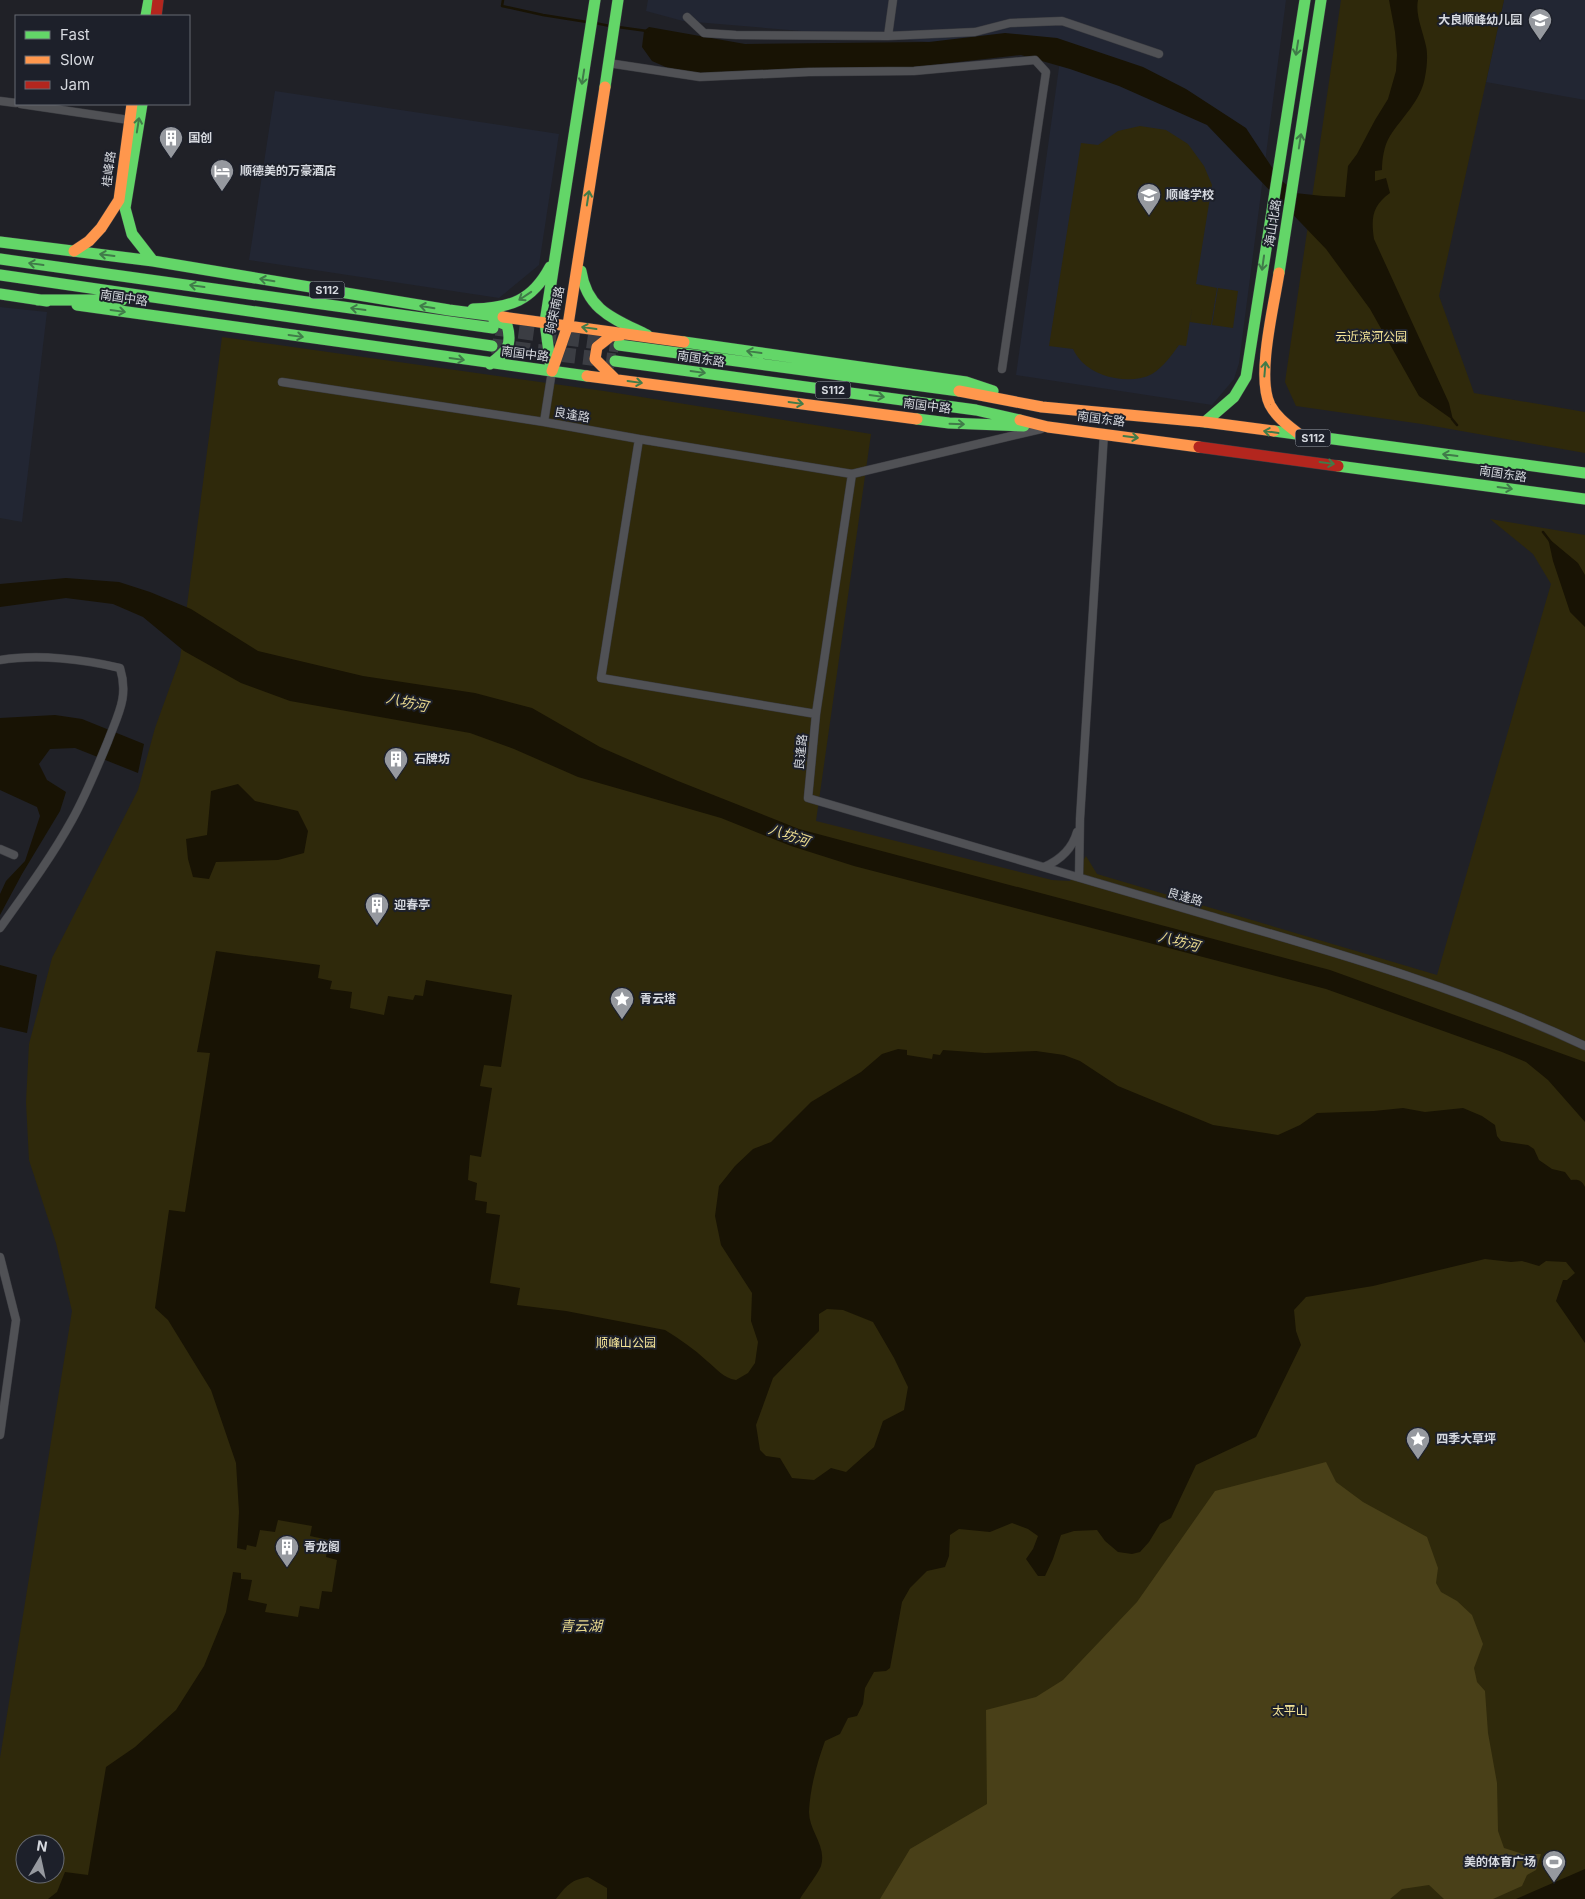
<svg xmlns="http://www.w3.org/2000/svg" width="1585" height="1899" viewBox="0 0 1585 1899" font-family="Inter,'Noto Sans SC',sans-serif">
<rect width="100%" height="100%" fill="#202127"/>
<!-- built -->
<path fill="#222633" d="M648 0H1286L1239 363 1234 379 1212 405 1016 375 1061 53 683 21 646 11Z
M1504 0H1585V100L1486 82Z
M275 91 559 134 539 265 499 298 249 260Z
M0 307 47 312 22 522 0 518Z"/>
<!-- green -->
<path fill="#2f290b" fill-rule="evenodd" d="M1341 0H1504L1439 296 1474 393 1585 412V453L1422 424 1296 406 1285 382Z
M1140 126 1166 130 1188 144 1204 166 1212 185 1196 284 1217 288 1211 325 1190 322 1192 308 1186 346 1179 345C1172 355 1163 367 1152 374 1131 385 1098 378 1082 362 1078 358 1075 353 1073 349L1049 346 1081 143 1098 145 1118 131Z
M1218 288 1238 291 1233 328 1212 325Z
M222 337 604 391 871 434 816 821 1052 880 1070 881 1086 856 1097 874 1437 975 1551 584 1533 554 1490 519 1585 535V1899H0V1758L72 1311 56 1243 29 1160 26 1102 29 1044 52 958 138 790 155 728 180 659ZM25 1844H55V1874H25Z"/>
<!-- forest -->
<path fill="#494018" d="M1326 1462 1336 1482 1363 1502 1427 1537 1438 1568 1436 1583 1441 1592 1457 1601 1472 1615 1483 1644 1474 1668 1477 1682 1485 1691 1488 1733 1497 1783 1498 1831 1504 1848 1523 1854H1541L1536 1870 1527 1875 1522 1886 1493 1899H1444L1429 1885 1402 1889 1390 1899H880L910 1849 987 1804 986 1710 1036 1697 1063 1680 1137 1602 1215 1491Z"/>
<!-- water -->
<path fill="#181304" fill-rule="evenodd" d="M1389 0H1418C1415 15 1423 31 1426 46 1428 54 1427 67 1425 77 1421 101 1402 117 1390 136 1384 145 1382 160 1382 170L1375 171V181L1386 178 1390 193C1372 206 1371 218 1374 239L1449 403 1453 420 1419 396 1370 309 1326 249 1207 125 1119 86 1070 69 1021 55 914 67 755 71 708 75 668 68 652 61 642 47 644 31 649 27 745 44 929 42 1005 33 1057 38 1143 67 1186 89 1246 128 1279 178 1295 193 1323 196 1345 197 1348 166 1357 154 1375 120 1388 99 1396 71 1397 55 1395 32Z
M1548 538 1578 563 1585 575V627L1570 612 1553 561Z
M66 578 119 582 150 592 191 609 258 651 363 676 475 693 532 708 600 747 678 781 799 829 1330 970 1585 1062V1122L1548 1080 1526 1062 1502 1052 1326 989 854 866 791 846 721 818 578 777 514 749 470 733 290 701 241 683 184 651 143 617 113 604 66 598 0 607V584Z
M55 715 82 719 144 744 138 773 75 748 50 749 39 764 47 780 66 792 60 811 22 874 0 915V894L6 881 25 861 40 816 37 807 0 790V718Z
M238 784 255 801 298 811 308 831 304 853 278 860 216 862 209 879 193 877 188 859 186 839 207 835 211 791Z
M216 951 320 965 318 978 332 981 330 989 352 992 350 1008 384 1015 388 996 413 1000 415 995 423 996 426 980 512 995 501 1067 484 1065 480 1086 492 1088 481 1157 470 1155 468 1180 477 1183 475 1200 487 1202 486 1213 500 1215 490 1283 520 1288 517 1305 566 1311 665 1330C680 1339 694 1349 707 1361 717 1369 723 1378 736 1380L748 1373 755 1363 758 1342 751 1321 752 1293 721 1245 715 1216 719 1186 735 1166 753 1149 771 1142 811 1102 861 1072 882 1054 898 1049 907 1050V1055L932 1059 933 1054 940 1055 943 1050 985 1053 1036 1051 1064 1055 1080 1061 1118 1086 1213 1125 1278 1135 1300 1125 1317 1113 1374 1111 1403 1108 1425 1112 1463 1108 1482 1116 1495 1125 1497 1136 1501 1141 1528 1145 1534 1149 1539 1160 1552 1169 1565 1172 1571 1180C1577 1179 1582 1180 1585 1187V1343L1556 1301 1563 1280H1567L1575 1273 1566 1262 1546 1261 1539 1266 1522 1261 1511 1262 1485 1259 1373 1286 1306 1297 1294 1310 1296 1331 1301 1345 1256 1437 1196 1465 1171 1518 1160 1524 1149 1542 1140 1552 1132 1554 1118 1552 1105 1541 1097 1530 1074 1531 1061 1535 1053 1559 1045 1576H1038L1026 1559 1033 1549 1038 1536 1028 1529 1012 1523 990 1532 959 1529 950 1535 949 1556 945 1567 927 1571 910 1588 902 1602 890 1668 886 1671 874 1672 865 1688 863 1704 857 1716 848 1718 840 1734 825 1741C817 1763 810 1788 809 1812 809 1831 827 1846 821 1866 819 1872 804 1892 800 1899H607V1888L588 1877C571 1880 567 1885 556 1899H48L57 1892 65 1872 88 1875 106 1767 135 1747 176 1710 204 1666 226 1612 233 1572 241 1573V1579L252 1580 248 1600 267 1604 265 1612 298 1617 300 1606 319 1609 322 1591 332 1592 337 1560 326 1557 329 1540 310 1536 312 1526 278 1520 275 1532 260 1530 256 1547 247 1545 246 1550 237 1548 239 1512 236 1463 211 1390 168 1320 155 1308 169 1210 185 1212 210 1053 197 1052ZM827 1309 843 1310 873 1322 894 1358 908 1387 904 1410 883 1421 874 1447 846 1472 831 1468 814 1480 792 1478 780 1458 766 1456 760 1450 756 1425 773 1378 819 1331V1314Z
M0 965 37 975 27 1033 0 1027Z
M1585 1869V1899H1516Z"/>
<g fill="none" stroke-linecap="round" stroke-linejoin="round">
<!-- stream -->
<path stroke="#181304" stroke-width="2.5" d="M503 0 502 6 543 15 587 22
M595 23 610 26
M618 27 647 31
M1452 419 1457 425
M1543 532 1550 541"/>
<!-- highway-tunnel -->
<path stroke="#3b3d43" stroke-width="15" stroke-dasharray="15 8" stroke-linecap="butt" d="M496 328 619 345
M492 346 615 361"/>
<!-- street casing -->
<g stroke="#3b3c41" stroke-width="9">
<path id="street" d="M687 17 704 33 736 35 888 36 975 32 1010 23 1062 21 1159 54
M888 36 893 0
M608 63 700 77 809 72 914 71 1035 60 1046 72 1002 369
M0 101 16 103
M21 104 129 120
M282 382 544 422 639 439 601 678 816 714 808 798C942 837 1076 876 1210 916 1337 953 1465 989 1585 1046
M544 422 552 371
M639 439 852 474 1041 429
M0 660C38 654 83 659 120 668 129 697 118 714 108 741 97 768 86 795 72 820 51 858 25 893 0 928
M816 714 852 474
M0 849 14 855
M1044 867C1060 860 1072 850 1077 832
M1079 877 1080 819 1104 433
M0 1257 16 1320 0 1435"/>
</g>
<!-- fast casing -->
<g stroke="#3b3c41" stroke-width="12">
<path id="fast" d="M146 16 149 0
M605 87 618 0
M142 104 125 208 132 234 153 261
M0 242 153 261 449 310 503 317
M0 259 493 328
M581 271C587 311 615 319 647 335
M1279 273 1321 0
M0 275 492 346
M0 294 47 301
M38 300H122
M77 305 587 376
M473 309C510 308 532 301 550 267
M684 342 966 382 993 391
M619 345 959 391
M615 361 976 410 1020 420
M490 364C506 352 513 346 507 325L494 320
M551 369 545 322 595 0
M917 419 949 423 1024 426
M1205 422 1234 397 1246 377 1305 0
M1274 431 1585 473
M1338 466 1585 499"/>
</g>
<!-- slow casing -->
<g stroke="#3b3c41" stroke-width="12">
<path id="slow" d="M74 251 89 241 101 228 119 200 132 104
M1279 273C1274 305 1256 377 1270 405 1277 418 1289 426 1300 435
M503 317 684 342
M552 371 568 325 605 87
M587 376 917 419
M615 379 595 359 597 347 611 336 621 335
M959 391 1042 407 1205 422 1274 431
M1020 420 1048 427 1199 447"/>
</g>
<!-- jam casing -->
<g stroke="#3b3c41" stroke-width="12">
<path id="jam" d="M156 16 158 0
M1199 447 1338 466"/>
</g>
<!-- street -->
<use href="#street" stroke="#505155" stroke-width="8"/>
<!-- fast -->
<use href="#fast" stroke="#63d668" stroke-width="11"/>
<!-- slow -->
<use href="#slow" stroke="#ff974d" stroke-width="11"/>
<!-- jam -->
<use href="#jam" stroke="#b3261e" stroke-width="11"/>
</g>
<!-- one-way arrows -->
<defs><path id="oneway-shaft" d="M-6 0H5M1.5-3L5.5 0L1.5 3" fill="none" stroke-width="1.6" stroke-linecap="round" stroke-linejoin="round" transform="scale(1.25)"/></defs>
<g stroke="#407b49">
<use href="#oneway-shaft" transform="translate(1297 48) rotate(99)"/>
<use href="#oneway-shaft" transform="translate(583 77) rotate(99)"/>
<use href="#oneway-shaft" transform="translate(138 125) rotate(-81)"/>
<use href="#oneway-shaft" transform="translate(1300 141) rotate(-81)"/>
<use href="#oneway-shaft" transform="translate(588 198) rotate(-81)"/>
<use href="#oneway-shaft" transform="translate(107 255) rotate(-173)"/>
<use href="#oneway-shaft" transform="translate(1263 263) rotate(98)"/>
<use href="#oneway-shaft" transform="translate(36 264) rotate(-172)"/>
<use href="#oneway-shaft" transform="translate(267 280) rotate(-171)"/>
<use href="#oneway-shaft" transform="translate(197 286) rotate(-172)"/>
<use href="#oneway-shaft" transform="translate(525 296) rotate(146)"/>
<use href="#oneway-shaft" transform="translate(427 307) rotate(-171)"/>
<use href="#oneway-shaft" transform="translate(358 309) rotate(-172)"/>
<use href="#oneway-shaft" transform="translate(118 311) rotate(8)"/>
<use href="#oneway-shaft" transform="translate(589 328) rotate(-172)"/>
<use href="#oneway-shaft" transform="translate(296 336) rotate(8)"/>
<use href="#oneway-shaft" transform="translate(754 352) rotate(-172)"/>
<use href="#oneway-shaft" transform="translate(457 359) rotate(8)"/>
<use href="#oneway-shaft" transform="translate(1265 369) rotate(-85)"/>
<use href="#oneway-shaft" transform="translate(698 372) rotate(8)"/>
<use href="#oneway-shaft" transform="translate(635 382) rotate(8)"/>
<use href="#oneway-shaft" transform="translate(877 396) rotate(8)"/>
<use href="#oneway-shaft" transform="translate(796 403) rotate(8)"/>
<use href="#oneway-shaft" transform="translate(957 424) rotate(2)"/>
<use href="#oneway-shaft" transform="translate(1271 432) rotate(-172)"/>
<use href="#oneway-shaft" transform="translate(1131 437) rotate(7)"/>
<use href="#oneway-shaft" transform="translate(1450 455) rotate(-173)"/>
<use href="#oneway-shaft" transform="translate(1327 463) rotate(8)"/>
<use href="#oneway-shaft" transform="translate(1505 488) rotate(8)"/>
</g>
<!-- icons -->
<defs>
<g id="school-pin" transform="scale(1.25)"><path d="M0 17L-7.5 6A9.5 9.5 0 1 1 7.5 6Z" fill="#96999f" stroke="#1d202a"/><path d="M0-5L7-2L0 1L-7-2ZM-4 1L0 2.5L4 1V4Q0 6-4 4Z" fill="#fff"/></g>
<g id="building-pin" transform="scale(1.25)"><path d="M0 17L-7.5 6A9.5 9.5 0 1 1 7.5 6Z" fill="#96999f" stroke="#1d202a"/><path d="M-4-6H4V6H1V3H-1V6H-4ZM-2.5-4.3h1.7v1.8h-1.7ZM.8-4.3h1.7v1.8H.8ZM-2.5-1h1.7V.8h-1.7ZM.8-1h1.7V.8H.8Z" fill="#fff"/></g>
<g id="hotel-pin" transform="scale(1.25)"><path d="M0 17L-7.5 6A9.5 9.5 0 1 1 7.5 6Z" fill="#96999f" stroke="#1d202a"/><path d="M-6-4.5h1.5V1H6V5H4.5V3h-9V5H-6ZM-4 0a1.8 1.8 0 1 1 3.6 0ZM.5 0V-2.5h3Q6-2.5 6 0Z" fill="#fff"/></g>
<g id="sight-pin" transform="scale(1.25)"><path d="M0 17L-7.5 6A9.5 9.5 0 1 1 7.5 6Z" fill="#96999f" stroke="#1d202a"/><path d="M0-6L1.8-2.2L6-1.7L2.9 1.2L3.7 5.4L0 3.3L-3.7 5.4L-2.9 1.2L-6-1.7L-1.8-2.2Z" fill="#fff"/></g>
<g id="stadium-pin" transform="scale(1.25)"><path d="M0 17L-7.5 6A9.5 9.5 0 1 1 7.5 6Z" fill="#96999f" stroke="#1d202a"/><path d="M0-5a6.5 5 0 1 0 0 10a6.5 5 0 1 0 0-10ZM-3.5-1.8h7v3.6h-7Z" fill="#fff"/></g>
</defs>
<g fill-rule="evenodd">
<use href="#school-pin" x="1540" y="20"/>
<use href="#building-pin" x="171" y="138"/>
<use href="#hotel-pin" x="222" y="171"/>
<use href="#school-pin" x="1149" y="195"/>
<use href="#building-pin" x="396" y="759"/>
<use href="#building-pin" x="377" y="905"/>
<use href="#sight-pin" x="622" y="999"/>
<use href="#sight-pin" x="1418" y="1439"/>
<use href="#building-pin" x="287" y="1547"/>
<use href="#stadium-pin" x="1554" y="1862"/>
</g>
<g text-anchor="middle" stroke-width="4" stroke-linejoin="round" paint-order="stroke">
<!-- shield labels -->
<g fill="#1d202a" stroke="#9ea2a9" stroke-width="1">
<rect x="309.5" y="281.5" width="35" height="17" rx="4"/>
<rect x="815.5" y="381.5" width="35" height="17" rx="4"/>
<rect x="1295.5" y="429.5" width="35" height="17" rx="4"/>
</g>
<g font-size="11" font-weight="bold" fill="#d6d9df">
<text x="327" y="294">S112</text>
<text x="833" y="394">S112</text>
<text x="1313" y="442">S112</text>
</g>
<!-- poi labels -->
<g font-size="12" font-weight="bold" fill="#d6d9df" stroke="#1d202a" text-anchor="start">
<text x="1522" y="24" text-anchor="end">大良顺峰幼儿园</text>
<text x="188" y="142">国创</text>
<text x="240" y="175">顺德美的万豪酒店</text>
<text x="1166" y="199">顺峰学校</text>
<text x="414" y="763">石牌坊</text>
<text x="394" y="909">迎春亭</text>
<text x="640" y="1003">青云塔</text>
<text x="1436" y="1443">四季大草坪</text>
<text x="304" y="1551">青龙阁</text>
<text x="1536" y="1866" text-anchor="end">美的体育广场</text>
</g>
<!-- street labels -->
<g font-size="12" fill="#d6d9df" stroke="#1d202a">
<text transform="translate(109 169) rotate(-83)" y="4">桂峰路</text>
<text transform="translate(1273 223) rotate(-81)" y="4">海山北路</text>
<text transform="translate(124 298) rotate(8)" y="4">南国中路</text>
<text transform="translate(555 310) rotate(-78)" y="4">驹荣南路</text>
<text transform="translate(525 354) rotate(7)" y="4">南国中路</text>
<text transform="translate(701 359) rotate(8)" y="4">南国东路</text>
<text transform="translate(927 406) rotate(7)" y="4">南国中路</text>
<text transform="translate(572 415) rotate(10)" y="4">良逢路</text>
<text transform="translate(1101 419) rotate(7)" y="4">南国东路</text>
<text transform="translate(1503 474) rotate(8)" y="4">南国东路</text>
<text transform="translate(801 752) rotate(-84)" y="4">良逢路</text>
<text transform="translate(1185 897) rotate(16)" y="4">良逢路</text>
</g>
<!-- park labels -->
<g font-size="12" fill="#f3e397" stroke="#1d202a">
<text x="1371" y="341">云近滨河公园</text>
<text x="626" y="1347">顺峰山公园</text>
<text x="1290" y="1715">太平山</text>
</g>
<!-- water labels -->
<g font-size="14" font-style="italic" fill="#e8d88d" stroke="#1d202a">
<text transform="translate(407 702) rotate(13)" y="5">八坊河</text>
<text transform="translate(789 835) rotate(19)" y="5">八坊河</text>
<text transform="translate(1179 941) rotate(15)" y="5">八坊河</text>
<text x="581" y="1631">青云湖</text>
</g>
</g>
<!-- legend -->
<rect x="15" y="15" width="175" height="90" fill="#1d202a" stroke="#676a72"/>
<rect x="25" y="31" width="25" height="8" fill="#63d668" stroke="#676a72"/>
<text x="60" y="40" font-size="15" fill="#d6d9df">Fast</text>
<rect x="25" y="56" width="25" height="8" fill="#ff974d" stroke="#676a72"/>
<text x="60" y="65" font-size="15" fill="#d6d9df">Slow</text>
<rect x="25" y="81" width="25" height="8" fill="#b3261e" stroke="#676a72"/>
<text x="60" y="90" font-size="15" fill="#d6d9df">Jam</text>
<!-- north arrow -->
<g transform="translate(40 1859) rotate(9)"><circle r="24" fill="#1d202a" stroke="#676a72"/>
<path d="M0-4L9 19L0 12L-9 19Z" fill="#96999f"/>
<text y="-8" font-size="14" font-weight="bold" text-anchor="middle" fill="#d6d9df">N</text>
</g>
</svg>
